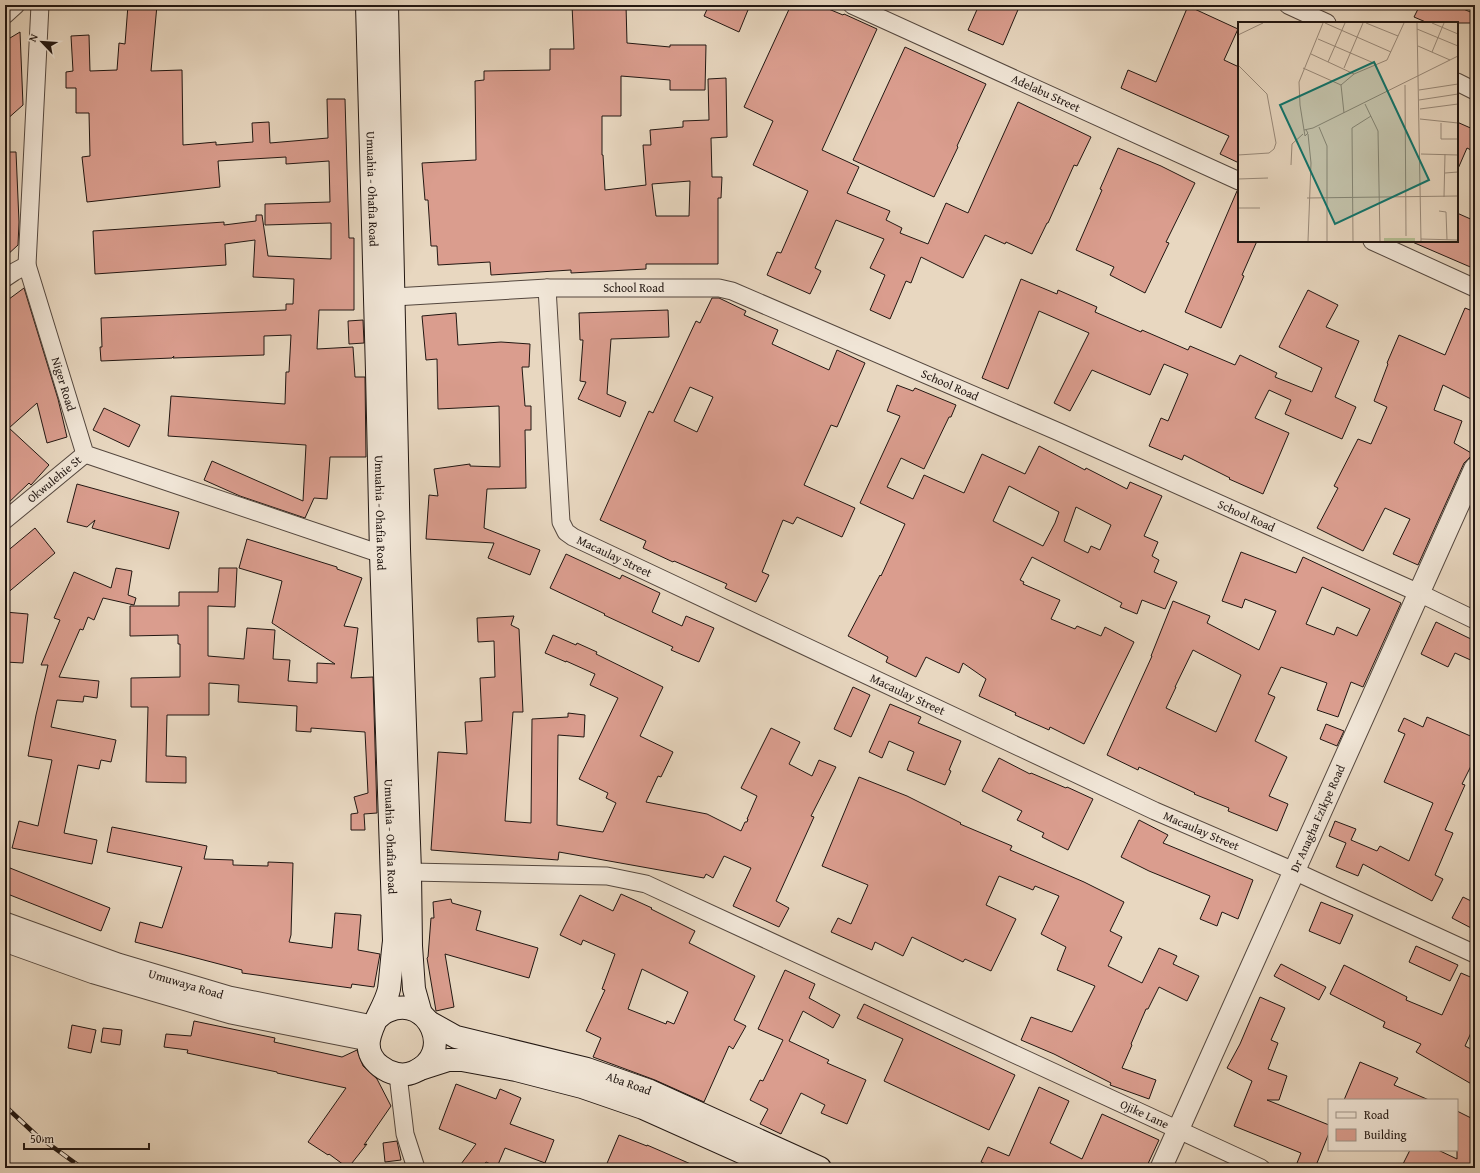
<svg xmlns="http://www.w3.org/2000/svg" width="1480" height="1173" viewBox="0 0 1480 1173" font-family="'Gentium Book Plus',serif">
<rect width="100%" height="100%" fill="#e8d7c0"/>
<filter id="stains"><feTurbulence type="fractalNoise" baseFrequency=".005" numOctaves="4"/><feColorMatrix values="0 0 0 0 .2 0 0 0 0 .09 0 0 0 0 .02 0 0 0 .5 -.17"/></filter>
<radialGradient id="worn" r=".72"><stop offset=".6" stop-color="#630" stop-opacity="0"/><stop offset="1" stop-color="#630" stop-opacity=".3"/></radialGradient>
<!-- building -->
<path fill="#da9d8e" stroke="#221712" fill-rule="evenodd" d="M128 5H157L151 71 182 70 183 145 216 142V145L253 142 252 123 269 122 270 143 328 138 327 99H345L349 238H354V310H319L317 349 353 347 355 377H365L366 457H330L327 499 314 498 305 518 240 496 204 480 212 461 303 501 306 445 168 436 171 396 285 404 286 372H289L291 335 264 336V355L173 358 174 356 172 358 101 361 100 347H102L101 318 286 310V304H293L294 279 253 277 255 240 225 244 226 265 95 274 93 231 224 222V225L256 221V215H262L268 256 331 259V223L265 225V204L330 202 329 161 286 164V157L218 161 220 187 87 202 82 157 90 156 89 113H76V88H66V72L73 71 71 36 89 35 90 71 117 70 119 43 125 44Z
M572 5H626L627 43 670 47V45H706L705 90H670V80L621 76V116H602V155H603L605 190 646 185 643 145H651L650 130 683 127V121L709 120 708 79 726 78 727 137 711 138 712 177H722L721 198H718V264H646V269L571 273V270L491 275 490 262 438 265 437 246H431L428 200H425L422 163 476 160 475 81 484 80V71L550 70V49H574ZM690 181 689 216H656L652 184Z
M709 5H750L739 32 704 16Z
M791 5H819L843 15 844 14 877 29 822 150 859 167 847 193 890 211 886 220 902 228 900 233 928 244 946 203 968 213 1018 102 1091 137 1077 166 1074 165 1048 223H1047L1032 254 1006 242 1005 244 985 235 963 278 921 257 911 283 906 281 890 319 870 310 885 275 870 268 884 239 836 220 815 268 821 271 810 294 767 275 777 252 781 253 808 191 753 165 773 121 744 107Z
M979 5H1020L1003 45 968 30Z
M1420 5H1454L1475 14V23H1428L1414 17Z
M1188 6 1238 29 1224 60 1239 67V163L1220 154 1229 136 1121 88 1128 70 1156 82Z
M20 32 23 105 5 121V41Z
M905 47 986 84 957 146 958 147 934 197 853 160Z
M1457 122 1475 130V152L1467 148 1457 171Z
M1118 148 1161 166 1195 183 1166 242 1169 243 1145 293 1110 275 1114 267 1076 250 1102 190 1100 189Z
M5 152H16L19 222 18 245 5 257Z
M1237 191H1239V241H1257L1242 275 1244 276 1221 328 1185 312Z
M1457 213 1475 221V269L1410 241H1457Z
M1021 279 1057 294 1058 290 1097 307 1095 312 1141 332 1142 330 1188 350 1190 346 1235 365 1240 355 1277 373 1275 377 1312 392 1322 368 1279 347 1308 290 1338 305 1326 327 1359 341 1335 397 1356 407 1342 439 1285 414 1291 400 1269 390 1255 418 1289 433 1263 494 1229 479 1230 478 1184 455 1182 460 1149 446 1161 418 1168 421 1188 374 1164 364 1150 395 1092 370 1070 411 1054 403 1089 333 1039 311 1008 389 982 378Z
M24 288 58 399 67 437 47 443 37 403 9 428 49 465 31 485 29 483 5 506V302Z
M712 298H719L746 311 744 315 778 330 772 344 829 370 837 350 865 363 837 427 831 425 804 485 855 508 842 537 797 517 793 524 783 520 762 572 769 575 756 602 725 588 727 584 674 561 673 562 643 548 646 541 600 520 649 411 653 413 696 321 700 323ZM690 387 713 397 697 432 674 421Z
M1465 308 1475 312V401L1443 385 1434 410 1462 421 1454 443 1473 454 1464 463 1418 565 1393 554 1410 519 1385 508 1363 551 1317 528 1338 488 1334 486 1358 439 1371 444 1387 407 1374 401 1388 364 1387 363 1399 335 1445 355Z
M668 310 669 337 611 339 607 394 626 402 620 417 578 399 586 382 580 381 583 340H580L579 313Z
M456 313 458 345 501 342 530 344 529 367H522L525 406H531V430H525L526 488 487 489 484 528 540 550 530 575 488 558 494 543 426 539 429 495 438 496 434 469 470 464V466L500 467 499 406 438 409 437 359 426 360 422 316Z
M363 320 364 343 349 344 348 321Z
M897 385 913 391 915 388 956 405 951 417H949L924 469 901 458 887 487 913 499 924 475 964 493 982 454 1025 474 1039 446 1085 470 1086 468 1127 489 1130 482 1162 496 1144 536 1158 542 1152 556 1159 560 1154 572 1177 582 1165 609 1142 600 1137 614 1120 607 1122 603 1032 557 1020 580 1024 582 1023 584 1060 600 1051 619 1075 629 1077 626 1101 636 1105 627 1134 642 1084 744 1050 727 1049 730 1015 715 1016 713 979 696 986 679 963 663 959 673 926 657 916 677 886 662 888 657 848 636 880 575 881 576 905 524 860 503 900 416 887 411ZM1009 486 1059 512 1055 523 1043 546 993 521ZM1076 507 1111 525 1100 550 1091 546 1088 553 1064 541Z
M104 408 140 425 129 447 93 430Z
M77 484 179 512 169 549 92 528 95 520 87 527 67 522Z
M35 528 55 553 5 595V553Z
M247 539 337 567V569L362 578 344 626 358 628 351 678 373 677 377 813 364 814 365 830H351V814L358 813 354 797 368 793 365 732 311 728V732L296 731 297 706 238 702 239 685 209 683V715H167L166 756 186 757V783L146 782 148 707H131V678L180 677V644H178V635L130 636V606H179V592H218L219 568H237L235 607 208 606V656L244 659 247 628 275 630 273 659 290 660 288 681 317 683V663L335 664 272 623 282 581 239 568Z
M1241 552 1296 573 1303 557 1401 603 1363 687 1351 682 1338 717 1317 710 1327 683 1281 667 1268 694 1275 697 1255 741 1287 757 1269 796 1288 804 1277 831 1228 811 1229 808 1194 794 1195 793 1139 767 1138 770 1107 755 1152 656H1151L1173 601 1210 616 1207 623 1259 650 1276 611 1245 599 1242 608 1222 601ZM1322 587 1370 609 1357 636 1337 627 1334 635 1306 624ZM1193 650 1241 675 1216 732 1166 708 1176 687H1175Z
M566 554 620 579 622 575 660 593 652 612 682 626 686 616 714 628 699 662 671 650 673 647 604 615 605 614 550 588Z
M116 568 132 571 128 595 136 598 134 605 103 598 94 620 88 617 83 630 80 629 59 677 99 681 97 698 84 696 83 702 57 700 51 727 116 740 111 762 101 760 99 769 78 765 64 833 97 840 92 864 12 848 19 821 38 826 52 760 28 756 36 715 48 665H41L60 620 54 618 74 572 111 588Z
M5 612 28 614 23 663 5 662Z
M514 616 511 625 519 629 523 712H513L505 821 531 823 532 719 568 717V713L585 715 584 737 558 735 557 825 603 832 616 803 606 798 608 793 579 779 618 698 590 685 595 674 566 661V662L545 653 553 635 576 645 577 643 597 652 596 654 663 687 640 736 673 752 661 777 658 776 646 802 707 814 741 831 745 822H747L748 819H747L757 796 741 788 771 728 800 742 789 764 812 776 819 760 836 767 811 816 814 817 776 901 789 908 779 927 733 906 751 868 724 856 713 878 706 874 704 878 559 852 558 860 431 850 438 752 467 754 465 722 482 721 480 678 495 677 494 641 478 642 477 618Z
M1436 622 1475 641V662L1455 653 1448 667 1421 654Z
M853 687 870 695 851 737 834 729Z
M890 704 921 717 918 723 961 741 949 770 951 771 945 785 907 770 914 752 889 741 882 758 869 752Z
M1427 717 1475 738V758L1462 784 1465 785 1445 830 1453 833 1435 875 1443 879 1432 901 1363 864 1358 876 1336 867 1346 843 1329 836 1335 821 1356 829 1351 840 1377 851 1380 846 1409 861 1433 803 1384 782 1405 734 1398 731 1404 718 1423 727Z
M1326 724 1344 731 1337 746 1320 739Z
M999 758 1030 774 1031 773 1066 788 1067 787 1093 799 1068 850 1042 837 1044 833 1017 820 1022 811 982 791Z
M859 777 907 796 961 823 960 824 1012 846 1010 850 1084 882 1124 902 1110 931 1122 937 1108 966 1142 983 1159 948 1177 956 1173 964 1199 976 1187 1001 1159 987 1148 1009H1146L1131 1044 1132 1045 1122 1068 1156 1080 1149 1099 1110 1085 1111 1083 1054 1054 1021 1040 1031 1017 1072 1032 1095 986 1057 970 1066 947 1041 934 1059 896 1035 886 1033 890 999 876 986 905 1016 919 991 971 965 959 963 962 912 937 903 956 875 942 872 950 831 932 838 918 851 924 868 885 822 866Z
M1139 820 1168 835 1163 843 1253 880 1238 919 1222 912 1217 926 1200 919 1210 896 1149 871 1121 857Z
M112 827 207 846 204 859 233 860V865L268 866V862L293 863 291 935 289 942 332 948 335 913 361 915 358 950 380 954 374 987 352 984 351 988 242 973V970L135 942 140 922 162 928 182 867 107 852Z
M5 866 110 908 101 931 5 893Z
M621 894 652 908 651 909 695 931 689 943 755 976 734 1020 746 1026 733 1049 729 1046 704 1102 655 1080 593 1057 601 1038 586 1031 605 990 602 989 615 954 583 940 581 945 560 935 580 895 613 911ZM642 969 688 992 674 1024 667 1021 666 1024 628 1009Z
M1463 897 1475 903V930L1452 918Z
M451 899 452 903 481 911 476 930 538 948 529 978 445 954 454 1007 436 1011 427 958 428 957 431 918H434L433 902Z
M1321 902 1353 915 1340 944 1309 931Z
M1416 946 1458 965 1450 981 1409 962Z
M1281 964 1326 987 1319 1000 1274 976Z
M1344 965 1407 997 1406 1000 1442 1015 1461 973 1475 979V1024L1465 1046 1475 1051V1086L1416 1052 1421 1044 1383 1027 1385 1022 1330 994Z
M785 970 815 984 809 998 840 1015 833 1028 803 1011 789 1041 829 1060 827 1063 866 1080 847 1124 821 1113 825 1105 801 1093 781 1134 760 1124 768 1109 750 1100 760 1080 763 1081 783 1040 758 1029Z
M1260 997 1285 1008 1271 1040 1278 1043 1268 1069 1287 1076 1279 1100H1267L1329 1125V1133L1315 1168H1308L1297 1163 1301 1153 1234 1126 1252 1081 1227 1068 1240 1044Z
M864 1004 1015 1075 989 1130 884 1081 903 1039 857 1018Z
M194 1021 275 1038 274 1042 342 1057 357 1050 363 1066 377 1079 391 1106 364 1145 367 1144 348 1168 329 1154 328 1155 308 1142 346 1088 277 1073V1072L187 1053 188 1050 164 1047 166 1034 191 1036Z
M72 1025 96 1030 91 1053 68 1048Z
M103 1028 122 1030 120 1045 101 1042Z
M1360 1062 1398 1078 1394 1085 1429 1100H1344Z
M456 1084 496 1099 500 1089 521 1098 510 1124 554 1140 545 1163 505 1148 497 1167 486 1162 481 1168H458L476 1144 439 1129Z
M1039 1087 1069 1101 1050 1143 1082 1159 1102 1114 1159 1140 1146 1168H995L981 1162 988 1147 1009 1156Z
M1457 1111 1475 1120V1168H1401L1410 1150H1438L1457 1159Z
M619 1135 647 1146V1145L700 1168H605Z
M397 1141 401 1160 385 1162 383 1143Z"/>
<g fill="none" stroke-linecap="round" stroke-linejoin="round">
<!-- minor casing -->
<g stroke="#54473e" stroke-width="19">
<g id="minor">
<path id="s1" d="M40 5 27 265 85 454 381 554"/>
<path id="s2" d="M852 5 1239 181"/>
<path d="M1288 5 1327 23"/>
<path d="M5 15 16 5"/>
<path d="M1457 82 1475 91"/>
<path d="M1372 241 1475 288"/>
<path d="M5 278 14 272 27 265"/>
<path id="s3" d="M547 288 561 522 566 532 573 537 1155 811 1294 871 1475 954"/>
<path id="s4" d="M394 297 547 288H719L732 291 1059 432 1419 593 1475 620"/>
<path id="s5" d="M5 520 85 454"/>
<path id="s6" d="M410 872 607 876 646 884 1261 1168"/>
<path d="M398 1075 405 1134 416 1168"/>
</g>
</g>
<!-- tertiary casing -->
<g stroke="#54473e" stroke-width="23">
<g id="tertiary">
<path id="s7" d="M5 923 118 964 229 997 372 1026"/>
<path d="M5 941 94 973 231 1013 368 1040"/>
<path id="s8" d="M1161 1168 1475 468"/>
</g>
</g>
<!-- secondary casing -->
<g stroke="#221712" stroke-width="24">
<g id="secondary">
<path id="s9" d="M367 5 377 372 381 554 394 941C392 957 391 973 389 989 384 1014 352 1044 380 1066 390 1074 403 1077 414 1072 456 1054 428 993 388 1011 385 1012 381 1015 378 1018"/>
<path d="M387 5 399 549 410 872 411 946 414 989 421 1014"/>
<path id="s10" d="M429 1022 456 1037 587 1069 650 1091 820 1168"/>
<path d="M420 1069 448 1060H462L516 1070 582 1087 643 1108 777 1168"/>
</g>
</g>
<!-- minor -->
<use href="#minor" stroke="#f0e5d6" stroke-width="17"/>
<!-- tertiary -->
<use href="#tertiary" stroke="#f0e5d6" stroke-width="21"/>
<!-- secondary -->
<use href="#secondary" stroke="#f0e5d6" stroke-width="22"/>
<!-- rail casing -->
<g stroke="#221712" stroke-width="4.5">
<path id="rail" d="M5 1106 35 1134 82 1168"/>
</g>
<!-- rail -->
<use href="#rail" stroke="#f0e5d6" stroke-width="3" stroke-dasharray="9" stroke-linecap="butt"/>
</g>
<g text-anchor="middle" stroke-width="4" stroke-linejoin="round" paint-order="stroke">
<!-- street labels -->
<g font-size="12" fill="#221712" stroke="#f0e5d6">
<text dy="4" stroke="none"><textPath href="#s2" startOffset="213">Adelabu Street</textPath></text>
<text dy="4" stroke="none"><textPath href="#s9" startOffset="184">Umuahia - Ohafia Road</textPath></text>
<text dy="4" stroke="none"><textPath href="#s4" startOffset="240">School Road</textPath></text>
<text dy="4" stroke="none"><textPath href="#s1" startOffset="385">Niger Road</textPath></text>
<text dy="4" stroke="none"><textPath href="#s4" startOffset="576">School Road</textPath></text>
<text dy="4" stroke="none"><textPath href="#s5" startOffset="64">Okwulehie St</textPath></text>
<text dy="4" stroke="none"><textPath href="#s9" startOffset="508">Umuahia - Ohafia Road</textPath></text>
<text dy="4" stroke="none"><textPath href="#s4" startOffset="900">School Road</textPath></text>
<text dy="4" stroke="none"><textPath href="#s3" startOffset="300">Macaulay Street</textPath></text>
<text dy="4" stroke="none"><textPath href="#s3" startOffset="624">Macaulay Street</textPath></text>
<text dy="4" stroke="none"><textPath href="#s8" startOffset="383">Dr Anagha Ezikpe Road</textPath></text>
<text dy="4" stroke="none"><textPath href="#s3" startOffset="948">Macaulay Street</textPath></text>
<text dy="4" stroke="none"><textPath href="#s9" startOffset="832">Umuahia - Ohafia Road</textPath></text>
<text dy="4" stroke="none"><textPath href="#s7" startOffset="191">Umuwaya Road</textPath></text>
<text dy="4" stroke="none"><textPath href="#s10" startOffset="210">Aba Road</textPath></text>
<text dy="4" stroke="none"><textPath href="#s6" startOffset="786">Ojike Lane</textPath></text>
</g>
</g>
<!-- overview -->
<g transform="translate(1238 22)">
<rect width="220" height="220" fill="#e8d7c0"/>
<path d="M146 216H177V219H146Z" fill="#b4bf93"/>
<path fill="none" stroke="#998a7a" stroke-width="1" d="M87 1 153 30M128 1 160 14M179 1 183 219M194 1 220 12M179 7 220 24M0 13 25 1M80 17 138 42M180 24 212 38M194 30 206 1M73 32 116 52M90 40 107 1M65 46 103 63M106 46 125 1M167 63 168 214M181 68 220 62M181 78 220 72M127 82 140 109 142 219M182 87 220 82M106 91 103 63 116 52 149 38 166 1M182 97 220 101M203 101V117H220M81 105 89 124V219M66 108 62 83 61 60 85 1M68 108 70 111 67 114 66 108 75 106 220 34M70 112 73 141 70 219M183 132 220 133M0 133 31 131 36 127 38 121 29 72 1 44M53 143 54 122 65 112M207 151 220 150M0 157 30 156M206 175 207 132M69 176 220 174M0 186H22M201 189 208 190 209 218M0 190V219M183 217 220 218M115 219 114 106 133 94"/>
<path fill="#0f766e" fill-opacity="0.15" stroke="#0f766e" stroke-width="2" d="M136 40 191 158 97 202 42 83Z"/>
<rect width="220" height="220" fill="none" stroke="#221712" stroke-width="2"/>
</g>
<!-- margin -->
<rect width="1480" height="1173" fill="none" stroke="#e8d7c0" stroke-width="20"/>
<rect x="6" y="6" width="1468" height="1161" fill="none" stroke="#221712" stroke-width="2"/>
<rect x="10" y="10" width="1460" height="1153" fill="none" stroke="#221712"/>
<!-- legend -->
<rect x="1328" y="1099" width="130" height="52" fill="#f0e5d6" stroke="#9e9388"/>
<rect x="1336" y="1112" width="20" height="6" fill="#f0e5d6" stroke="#9e9388"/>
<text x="1364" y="1119" font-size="12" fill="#221712">Road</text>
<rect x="1336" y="1129" width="20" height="12" fill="#da9d8e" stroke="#9e9388"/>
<text x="1364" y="1139" font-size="12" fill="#221712">Building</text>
<!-- north arrow -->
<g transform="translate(42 42) rotate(295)" stroke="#f0e5d6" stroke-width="3" paint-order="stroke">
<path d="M0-3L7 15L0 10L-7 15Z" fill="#221712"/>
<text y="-6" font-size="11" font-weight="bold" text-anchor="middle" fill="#221712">N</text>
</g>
<!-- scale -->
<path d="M24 1143v6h125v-6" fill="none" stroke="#221712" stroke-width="2"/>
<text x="30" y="1143" font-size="12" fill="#221712" stroke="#f0e5d6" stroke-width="3" paint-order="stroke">50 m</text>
<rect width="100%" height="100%" filter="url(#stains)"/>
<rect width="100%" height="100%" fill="url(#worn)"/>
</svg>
